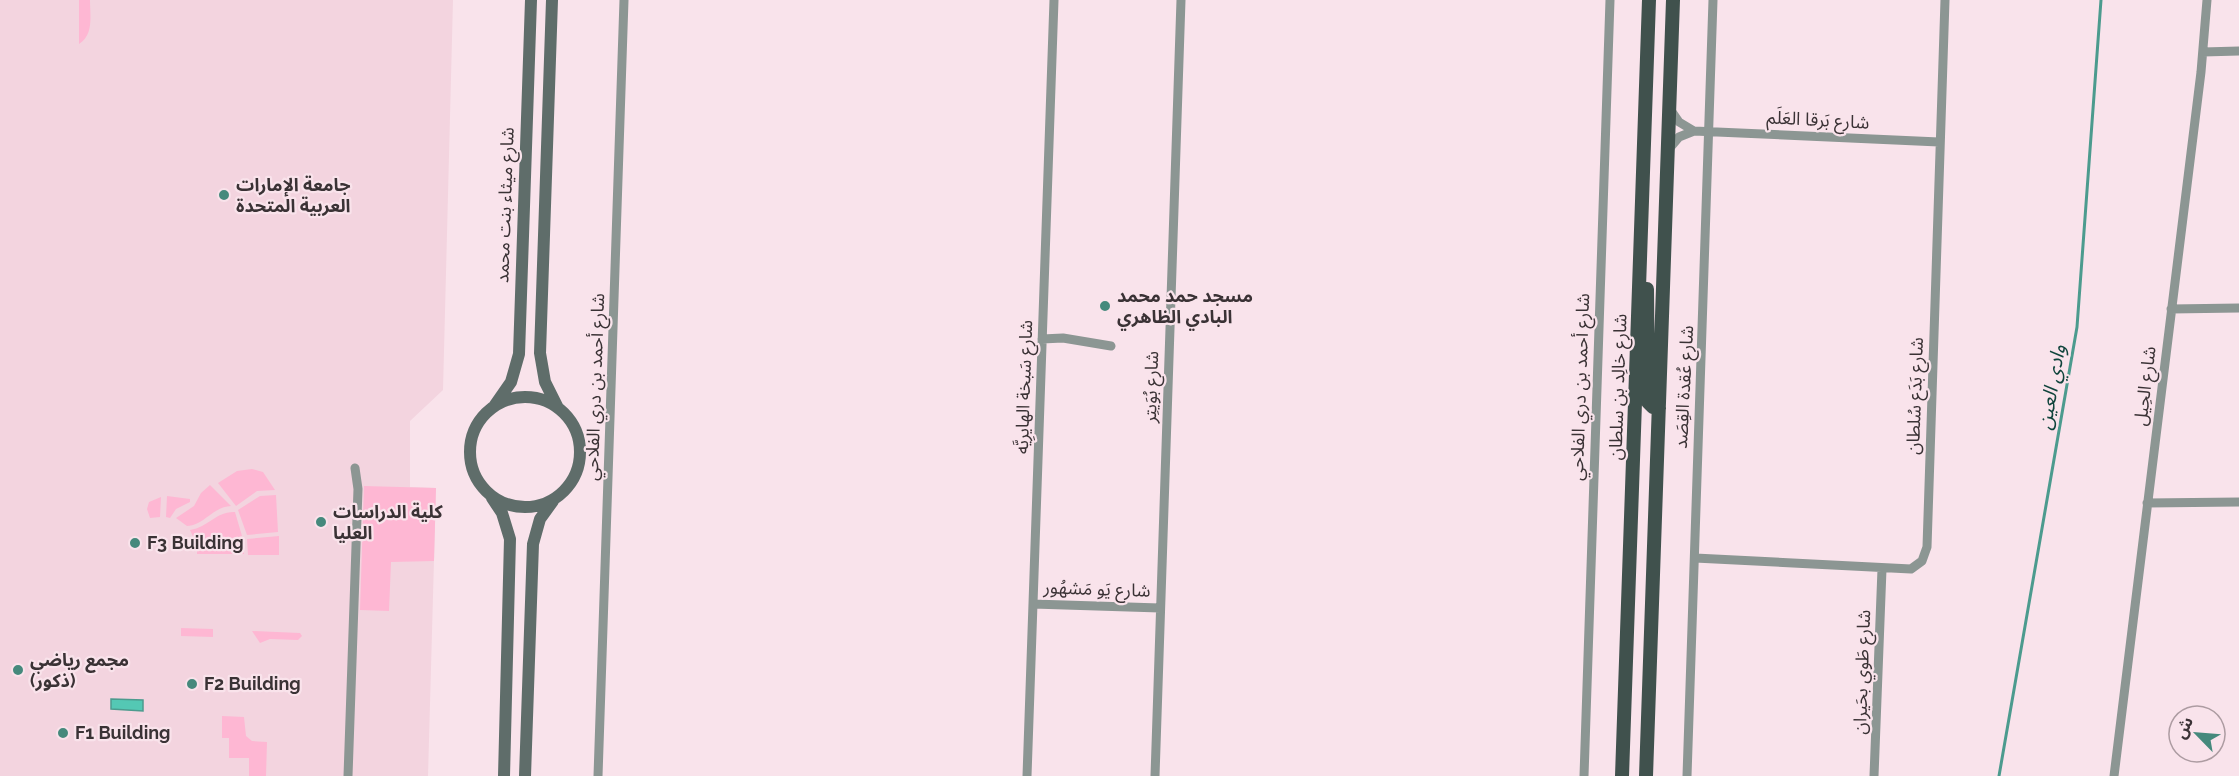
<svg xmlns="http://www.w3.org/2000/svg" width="2239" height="776" viewBox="0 0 2239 776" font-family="Raleway,'Noto Sans Arabic',sans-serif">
<rect width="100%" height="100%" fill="#f9e3eb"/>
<!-- built -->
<path fill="#f3d4df" d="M0 0H453L443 390 410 421V487L436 488 428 776H0Z"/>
<!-- green -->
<path fill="#feb7d3" d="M79 0H90C90 15 94 35 79 44Z
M252 469 263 472 275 490 257 491 236 506 218 483 237 471Z
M210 485 231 506C212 507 205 525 187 526L176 518 194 506 201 493Z
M364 486 436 488 434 561 391 562 389 611 360 610Z
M276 495 278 532 247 535 238 510 260 496Z
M167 496 190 499V502L176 509 170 518 166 517Z
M161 497 160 517 150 518 147 509 149 502Z
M235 512 242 536C227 541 212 536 196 543L190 530C209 527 216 511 235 512Z
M279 536V555H248L247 539Z
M243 540 244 554H197V548Z
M181 628 213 629V637L181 636Z
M252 631 300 633 302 636 298 640 270 639 260 643Z
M222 716 244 717 246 736 252 741 267 742 266 776H249V758H229V738H222Z"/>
<!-- water -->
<path fill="#54c8b4" stroke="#4c9b8e" stroke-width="1.5" d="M111 699 143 700V711L111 709Z"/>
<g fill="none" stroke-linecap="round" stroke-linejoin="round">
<!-- stream -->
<path stroke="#4c9b8e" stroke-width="3" d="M1999 776 2077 327 2101 0"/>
<!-- minor -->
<path stroke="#8c9693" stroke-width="9" d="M2203 52 2239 51
M1670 109 1679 122 1694 131 1939 142
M1668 150 1679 137 1694 131
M2171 309 2239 308
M1042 339 1063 338 1111 346
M2147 503 2239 502
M1695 558 1911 569 1922 561 1927 547 1945 0
M1033 604 1160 608
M348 776 358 489 355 468
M598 776 624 0
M1027 776 1054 0
M1155 776 1181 0
M1584 776 1610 0
M1687 776 1713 0
M1874 776 1882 569
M2114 776 2201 72 2207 0"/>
<!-- secondary -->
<path stroke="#5f6d6a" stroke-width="12" d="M552 0 540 353 545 382 558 408
M470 452a55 55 0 1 1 110 0a55 55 0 1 1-110 0Z
M495 405 511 382 519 354 531 0
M492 498 502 513 510 539 504 776
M525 776 533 544 540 519 553 501"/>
<!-- primary -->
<path stroke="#40514d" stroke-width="14" d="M1647 289 1648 402 1653 407 1659 408
M1622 776 1649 0
M1646 776 1673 0"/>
</g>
<!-- markers -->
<g fill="#45897c" stroke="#f9e3eb" stroke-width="2">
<circle cx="224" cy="195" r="6"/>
<circle cx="1105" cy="306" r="6"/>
<circle cx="321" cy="522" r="6"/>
<circle cx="135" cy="543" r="6"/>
<circle cx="18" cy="670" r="6"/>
<circle cx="192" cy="684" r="6"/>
<circle cx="63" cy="733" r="6"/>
</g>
<g text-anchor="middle" stroke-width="4.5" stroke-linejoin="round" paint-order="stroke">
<!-- street labels -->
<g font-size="18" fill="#3a3235" stroke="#f9e3eb">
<text transform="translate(1818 120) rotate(3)" y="6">شارع بَرقا العَلَم</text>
<text transform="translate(505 205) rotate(-88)" y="6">شارع ميثاء بنت محمد</text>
<text transform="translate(2145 386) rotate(-83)" y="6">شارع الحِيل</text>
<text transform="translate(595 387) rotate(-88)" y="6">شارع أحمد بن دري الفلاحي</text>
<text transform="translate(1024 387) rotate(-88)" y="6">شارع سَبخة الهايرِيَّه</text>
<text transform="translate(1151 387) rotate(-88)" y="6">شارع بُوَيتِر</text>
<text transform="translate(1580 387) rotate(-88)" y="6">شارع أحمد بن دري الفلاحي</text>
<text transform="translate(1618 387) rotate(-88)" y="6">شارع خالِد بن سلطان</text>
<text transform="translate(1684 387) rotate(-87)" y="6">شارع عُقدة القِصَد</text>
<text transform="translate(1915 396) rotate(-88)" y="6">شارع بَدَع سُلطان</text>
<text transform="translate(1097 589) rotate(2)" y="6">شارع يَو مَشهُور</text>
<text transform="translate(1862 672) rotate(-88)" y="6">شارع طَوي بحَيران</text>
</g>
<!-- poi labels -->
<g font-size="18" font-weight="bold" fill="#3a3235" stroke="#f9e3eb" text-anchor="start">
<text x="236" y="191">جامعة الإمارات<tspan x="236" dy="21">العربية المتحدة</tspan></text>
<text x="1117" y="302">مسجد حمد محمد<tspan x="1117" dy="21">البادي الظاهري</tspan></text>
<text x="333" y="518">كلية الدراسات<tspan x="333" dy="21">العليا</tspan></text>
<text x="147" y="549">F3 Building</text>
<text x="30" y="666">مجمع رياضي<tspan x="30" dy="21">(ذكور)</tspan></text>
<text x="204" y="690">F2 Building</text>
<text x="75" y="739">F1 Building</text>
</g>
<!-- water labels -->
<g font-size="20" font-style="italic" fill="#10443c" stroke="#f9e3eb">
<text transform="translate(2051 387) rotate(-80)" y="7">وادي العين</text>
</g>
</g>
<!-- north arrow -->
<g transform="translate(2197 734) rotate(295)"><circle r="28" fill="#f9e3eb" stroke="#ad9ca2" stroke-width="1.5"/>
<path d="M0-4.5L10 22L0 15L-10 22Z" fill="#45897c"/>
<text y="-9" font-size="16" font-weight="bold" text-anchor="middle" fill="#3a3235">ش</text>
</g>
</svg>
